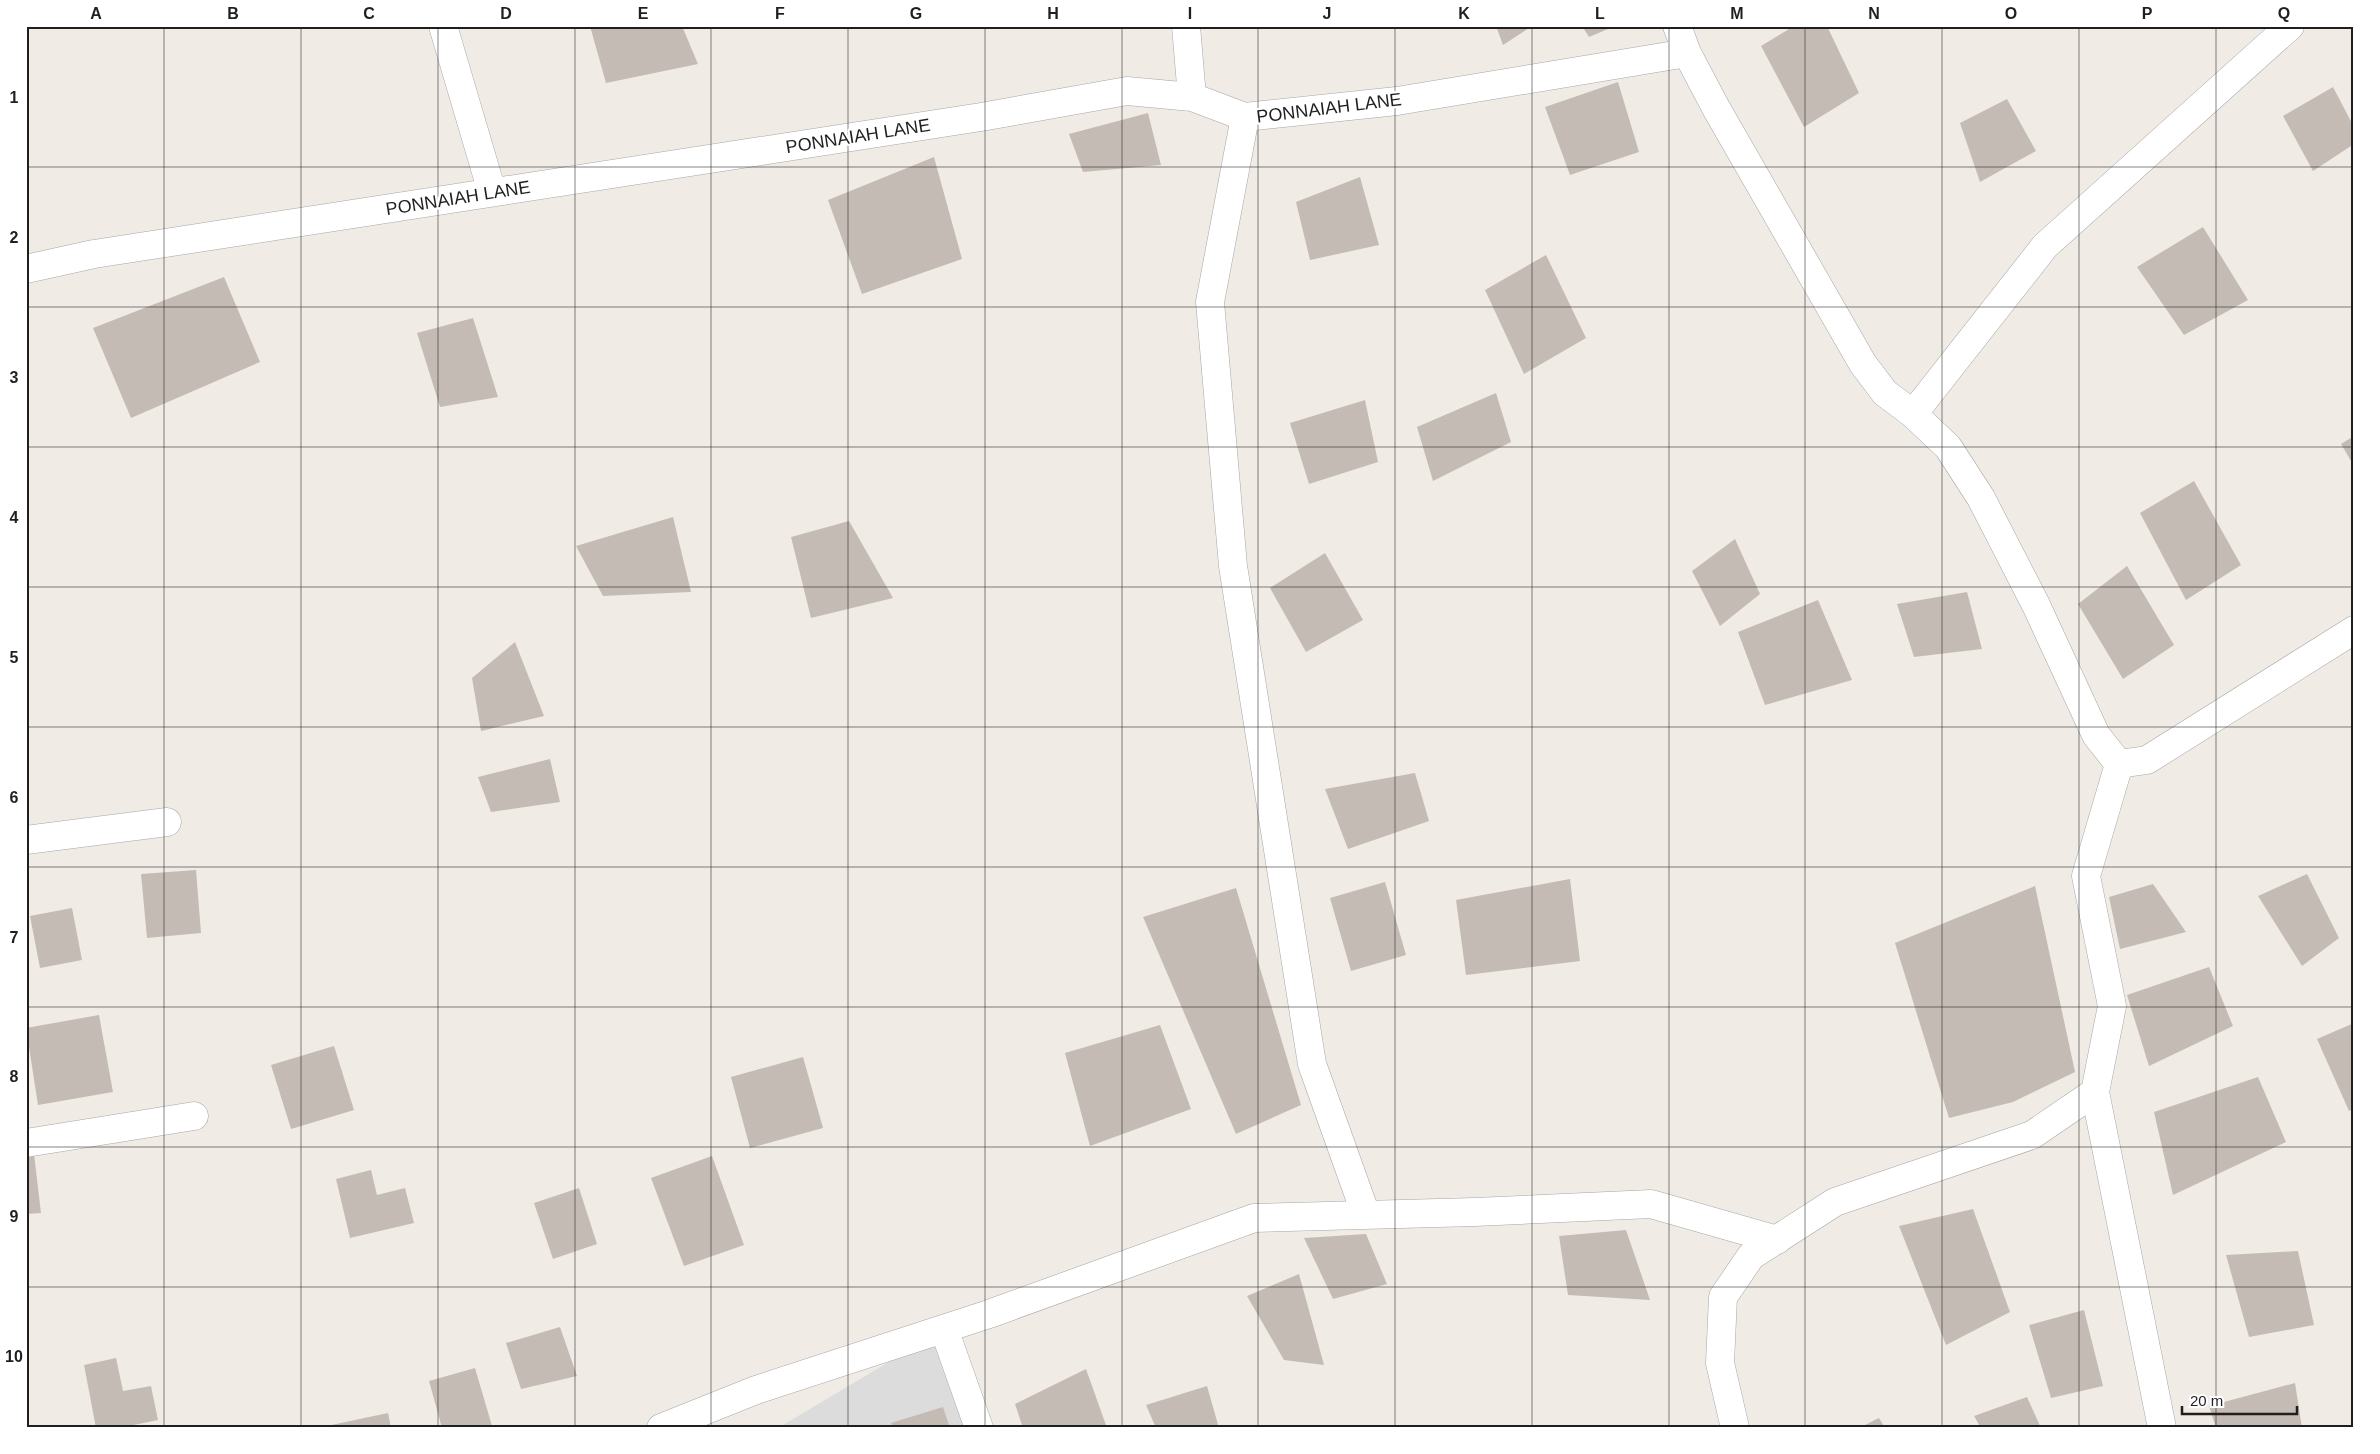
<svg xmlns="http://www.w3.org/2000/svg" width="2380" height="1454" viewBox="0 0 2380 1454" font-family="Helvetica,sans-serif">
<rect width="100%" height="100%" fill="#f0ece5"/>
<!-- residential -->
<path fill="#dddcdc" d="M944 1329 979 1428H778Z"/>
<!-- building -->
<path fill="#c4bbb4" d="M590 26H682L698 64 606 83Z
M1496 26H1532L1503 45Z
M1582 26H1615L1589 37Z
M1794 26H1827L1859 93 1804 127 1761 46Z
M1618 82 1639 152 1570 175 1545 107Z
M2333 87 2354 127V144L2313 171 2283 116Z
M2007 99 2036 151 1980 182 1960 123Z
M1148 113 1161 165 1083 172 1069 134Z
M934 157 962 259 862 294 828 200Z
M1360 177 1379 245 1310 260 1296 202Z
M2203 227 2248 300 2184 335 2137 267Z
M1546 255 1586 338 1524 374 1485 290Z
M224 277 260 362 131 418 93 328Z
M473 318 498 397 440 407 417 333Z
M1496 393 1511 442 1433 481 1417 427Z
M1365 400 1378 462 1309 484 1290 423Z
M2354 436V466L2341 444Z
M2194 481 2241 565 2186 600 2140 513Z
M673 517 691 592 603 596 576 546Z
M849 521 893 598 811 618 791 537Z
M1735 539 1760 594 1720 626 1692 571Z
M1325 553 1363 620 1306 652 1270 588Z
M2127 566 2174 645 2123 679 2078 604Z
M1967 592 1982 649 1914 657 1897 604Z
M1818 600 1852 680 1765 705 1738 632Z
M515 642 544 716 481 731 472 678Z
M550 759 560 802 491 812 478 777Z
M1415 773 1429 821 1348 849 1325 789Z
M196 870 201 933 147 938 141 874Z
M2307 874 2339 938 2302 966 2258 896Z
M1570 879 1580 961 1466 975 1456 900Z
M1385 882 1406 955 1351 971 1330 898Z
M2153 884 2186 932 2120 949 2109 897Z
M2035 886 2075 1072 2013 1102 1949 1118 1895 943Z
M1236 888 1301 1105 1236 1134 1143 917Z
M72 908 82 960 40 968 30 916Z
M2209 967 2233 1026 2149 1066 2127 995Z
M99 1015 113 1092 38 1105 26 1028Z
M2354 1023V1109L2349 1111 2317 1039Z
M1160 1025 1191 1109 1090 1146 1065 1053Z
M334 1046 354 1110 291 1129 271 1065Z
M803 1057 823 1128 750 1148 731 1077Z
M2258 1077 2286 1142 2173 1195 2154 1112Z
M34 1154 41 1213 26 1214V1155Z
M712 1156 744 1245 684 1266 651 1178Z
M371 1170 377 1195 405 1188 414 1223 350 1238 336 1179Z
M579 1188 597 1244 553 1259 534 1203Z
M1973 1209 2010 1312 1946 1345 1899 1226Z
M1626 1230 1650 1300 1568 1295 1559 1236Z
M1366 1234 1387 1284 1333 1299 1304 1238Z
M2298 1251 2314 1325 2249 1337 2226 1255Z
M1299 1274 1324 1365 1284 1360 1247 1296Z
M2084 1310 2103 1386 2051 1398 2029 1325Z
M560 1327 577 1376 521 1389 506 1343Z
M116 1358 123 1391 151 1386 158 1420 119 1428H96L84 1365Z
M475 1368 492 1426 442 1428 429 1381Z
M1086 1369 1107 1428H1023L1015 1404Z
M2295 1383 2302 1428H2216L2209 1406Z
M1207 1386 1219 1428H1156L1146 1405Z
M2027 1397 2041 1428H1981L1974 1416Z
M943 1407 950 1428H893L891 1423Z
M388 1413 391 1428H322V1427Z
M1879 1418 1885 1428H1859Z"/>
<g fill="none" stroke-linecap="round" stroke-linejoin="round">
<!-- minor casing -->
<g stroke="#a6a6a6" stroke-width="29">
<path id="minor" d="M443 26 492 192
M1186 26 1192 97
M1677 26 1687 53 1716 108 1863 364 1885 393 1913 414 1948 447 1981 498 2036 605 2096 735 2119 764 2147 760 2354 630
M1245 117 1210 302 1233 566 1312 1064 1366 1215
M26 269 94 254 981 117 1127 91 1192 97 1245 117 1397 101 1687 53
M1913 414 2045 246 2290 26
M26 840 167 822
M2095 1092 2162 1428
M26 1143 194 1116
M944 1329 979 1428
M661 1428 756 1390 989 1314 1254 1218 1475 1212 1651 1204 1777 1240
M1735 1428 1720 1363 1723 1297 1751 1256 1835 1202 2032 1135 2095 1092 2112 1006 2086 876 2119 764"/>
</g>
<!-- minor -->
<use href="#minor" stroke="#fff" stroke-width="28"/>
</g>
<!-- grid -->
<path fill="none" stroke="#1f1f1f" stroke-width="1" stroke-opacity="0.55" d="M164 26V1428M301 26V1428M438 26V1428M575 26V1428M711 26V1428M848 26V1428M985 26V1428M1122 26V1428M1258 26V1428M1395 26V1428M1532 26V1428M1669 26V1428M1805 26V1428M1942 26V1428M2079 26V1428M2216 26V1428M26 167H2354M26 307H2354M26 447H2354M26 587H2354M26 727H2354M26 867H2354M26 1007H2354M26 1147H2354M26 1287H2354"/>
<g text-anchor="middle" stroke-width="4.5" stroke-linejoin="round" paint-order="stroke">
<!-- street labels -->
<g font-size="18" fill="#1f1f1f" stroke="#fff">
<text transform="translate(1329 108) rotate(-7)" y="6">PONNAIAH LANE</text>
<text transform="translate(858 136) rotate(-9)" y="6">PONNAIAH LANE</text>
<text transform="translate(458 198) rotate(-9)" y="6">PONNAIAH LANE</text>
</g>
</g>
<!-- border -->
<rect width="2380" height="1454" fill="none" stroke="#ffffff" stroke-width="55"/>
<!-- scale -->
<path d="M2182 1406v8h115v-8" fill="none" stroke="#1f1f1f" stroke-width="2.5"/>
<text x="2190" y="1406" font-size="15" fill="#1f1f1f" stroke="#ffffff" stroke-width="4" paint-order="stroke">20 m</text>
<rect x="28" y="28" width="2324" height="1398" fill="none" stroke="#1f1f1f" stroke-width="2"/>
<g font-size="16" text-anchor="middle" font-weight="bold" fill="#1f1f1f">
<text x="96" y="19">A</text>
<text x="233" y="19">B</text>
<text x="369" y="19">C</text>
<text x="506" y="19">D</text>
<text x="643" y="19">E</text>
<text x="780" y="19">F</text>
<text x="916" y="19">G</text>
<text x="1053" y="19">H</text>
<text x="1190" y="19">I</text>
<text x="1327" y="19">J</text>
<text x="1464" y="19">K</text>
<text x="1600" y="19">L</text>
<text x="1737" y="19">M</text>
<text x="1874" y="19">N</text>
<text x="2011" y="19">O</text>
<text x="2147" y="19">P</text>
<text x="2284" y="19">Q</text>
<text x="14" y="103">1</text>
<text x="14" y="243">2</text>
<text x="14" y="383">3</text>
<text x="14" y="523">4</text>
<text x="14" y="663">5</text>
<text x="14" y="803">6</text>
<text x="14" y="943">7</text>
<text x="14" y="1082">8</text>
<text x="14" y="1222">9</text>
<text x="14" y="1362">10</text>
</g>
</svg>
